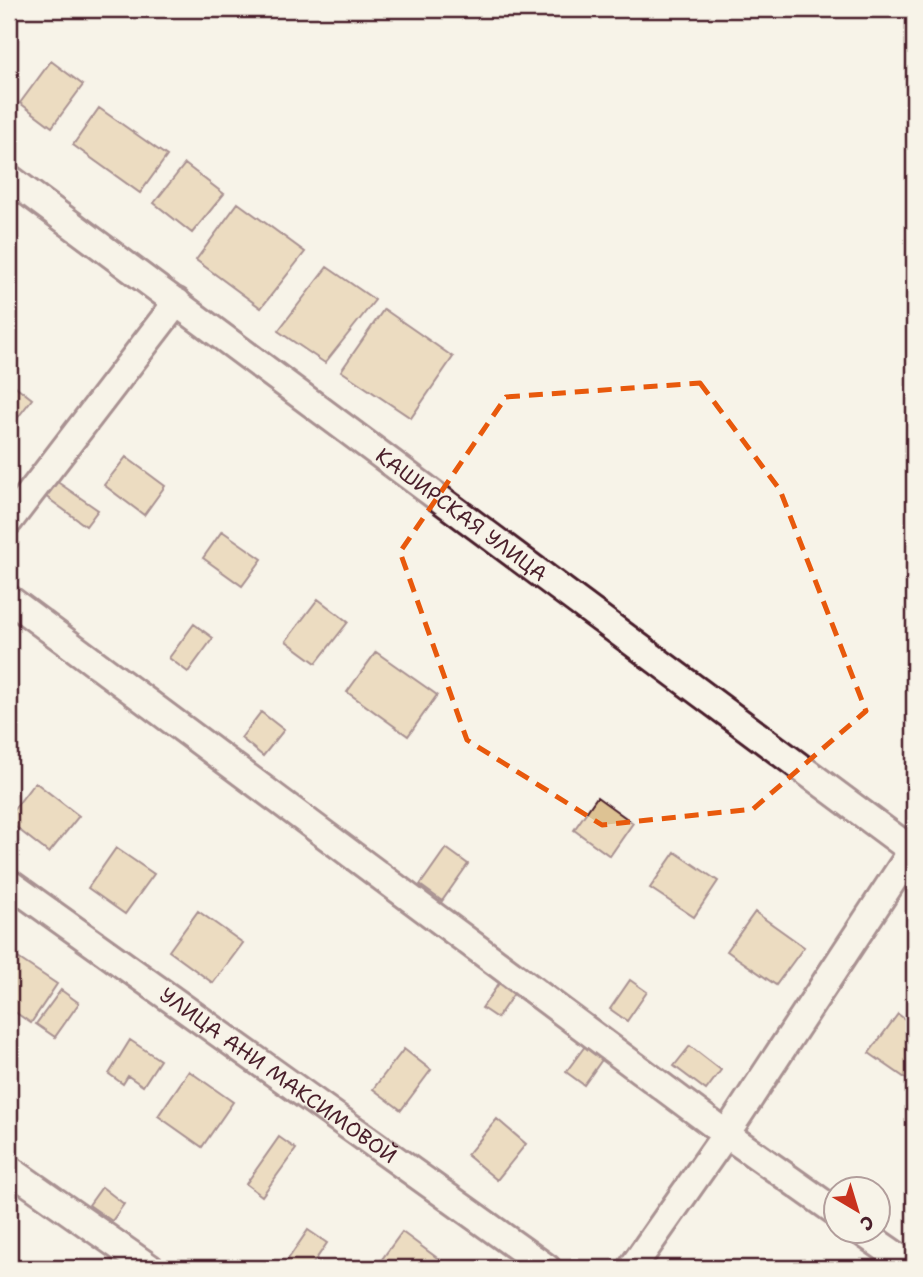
<svg xmlns="http://www.w3.org/2000/svg" width="923" height="1277" viewBox="0 0 923 1277" font-family="'Shantell Sans',sans-serif">
<rect width="100%" height="100%" fill="#f7f3e8"/>
<filter id="ink" filterUnits="userSpaceOnUse"><feTurbulence type="fractalNoise" baseFrequency=".0143" numOctaves="2"/><feDisplacementMap in="SourceGraphic" scale="14" xChannelSelector="R" yChannelSelector="G"/><feConvolveMatrix kernelMatrix="1 2 1 2 8 2 1 2 1" color-interpolation-filters="sRGB"/></filter>
<g filter="url(#ink)">
<!-- building -->
<path fill="#ddc293" stroke="#4a1f2b" stroke-width="2" d="M51 61 83 85 52 127 20 103Z
M99 108 167 156 140 193 73 145Z
M185 164 224 194 192 233 154 203Z
M238 203 305 252 261 308 196 260Z
M327 267 375 300 325 363 278 331Z
M384 309 453 357 411 418 341 371Z
M9 381 32 399 9 429Z
M126 457 165 486 144 515 104 485Z
M56 481 98 510 86 526 45 496Z
M222 531 262 559 242 586 203 558Z
M318 599 348 622 316 663 286 641Z
M194 624 213 638 188 672 169 658Z
M376 652 437 695 408 736 347 692Z
M261 712 284 730 263 756 241 738Z
M35 782 79 816 49 853 9 822V816Z
M597 797 633 823 610 856 574 830Z
M116 848 154 874 125 914 88 888Z
M446 848 468 864 442 901 420 885Z
M675 852 718 881 694 917 650 888Z
M198 911 243 943 213 983 169 951Z
M755 912 804 947 776 985 727 951Z
M15 956 57 984 31 1023 9 1008V966Z
M630 980 647 992 627 1021 610 1009Z
M500 982 515 992 497 1018 482 1008Z
M61 990 79 1003 55 1037 36 1024Z
M898 1014 914 1026V1071L908 1080 869 1053Z
M130 1040 160 1060 143 1086 128 1076 123 1084 109 1074Z
M588 1042 606 1054 584 1085 566 1072Z
M690 1046 721 1070 706 1090 674 1066Z
M404 1049 431 1070 401 1110 373 1089Z
M189 1071 233 1102 202 1147 158 1116Z
M497 1119 526 1144 497 1180 467 1155Z
M279 1137 296 1149 262 1196 246 1184Z
M102 1187 124 1204 112 1221 89 1205Z
M308 1230 327 1243 310 1268H282Z
M402 1232 444 1263 440 1268H381L377 1266Z"/>
<g fill="none" stroke-linecap="round" stroke-linejoin="round">
<!-- street casing -->
<g stroke="#4a1f2b" stroke-width="32">
<g id="street">
<path id="s1" d="M9 178 914 852"/>
<path d="M9 521 177 302"/>
<path d="M9 599 726 1134 836 1212"/>
<path id="s2" d="M9 883 547 1268"/>
<path d="M9 1169 150 1268"/>
<path d="M862 1232 914 1268"/>
<path d="M632 1268 726 1134 912 851"/>
</g>
</g>
<!-- street -->
<use href="#street" stroke="#f7f3e8" stroke-width="26"/>
</g>
</g>
<!-- marked area -->
<path d="M0 0H923V1277H0ZM700 383 780 490 866 711 753 809 602 825 467 740 400 552 506 397Z" fill="#f7f3e8" fill-opacity=".55" fill-rule="evenodd"/>
<path fill="none" stroke="#e8590c" stroke-width="5" stroke-dasharray="14 9" stroke-linejoin="round" d="M700 383 780 490 866 711 753 809 602 825 467 740 400 552 506 397Z"/>
<g text-anchor="middle" stroke-width="7" stroke-linejoin="round" paint-order="stroke">
<!-- street labels -->
<g font-size="21" fill="#4a1f2b" stroke="#f7f3e8">
<text dy="7" stroke="none"><textPath href="#s1" startOffset="564">КАШИРСКАЯ УЛИЦА</textPath></text>
<text dy="7" stroke="none"><textPath href="#s2" startOffset="331">УЛИЦА АНИ МАКСИМОВОЙ</textPath></text>
</g>
</g>
<!-- margin -->
<rect width="923" height="1277" fill="none" stroke="#f7f3e8" stroke-width="35"/>
<rect x="18" y="18" width="888" height="1242" fill="none" stroke="#4a1f2b" stroke-width="2.5" filter="url(#ink)"/>
<!-- north arrow -->
<g transform="translate(857 1210) rotate(142)"><circle r="33" fill="#f7f3e8" stroke="#b29e9c" stroke-width="2"/>
<path d="M0-5L12 26L0 18L-12 26Z" fill="#c8321e"/>
<text y="-10" font-size="19" font-weight="bold" text-anchor="middle" fill="#4a1f2b">С</text>
</g>
</svg>
